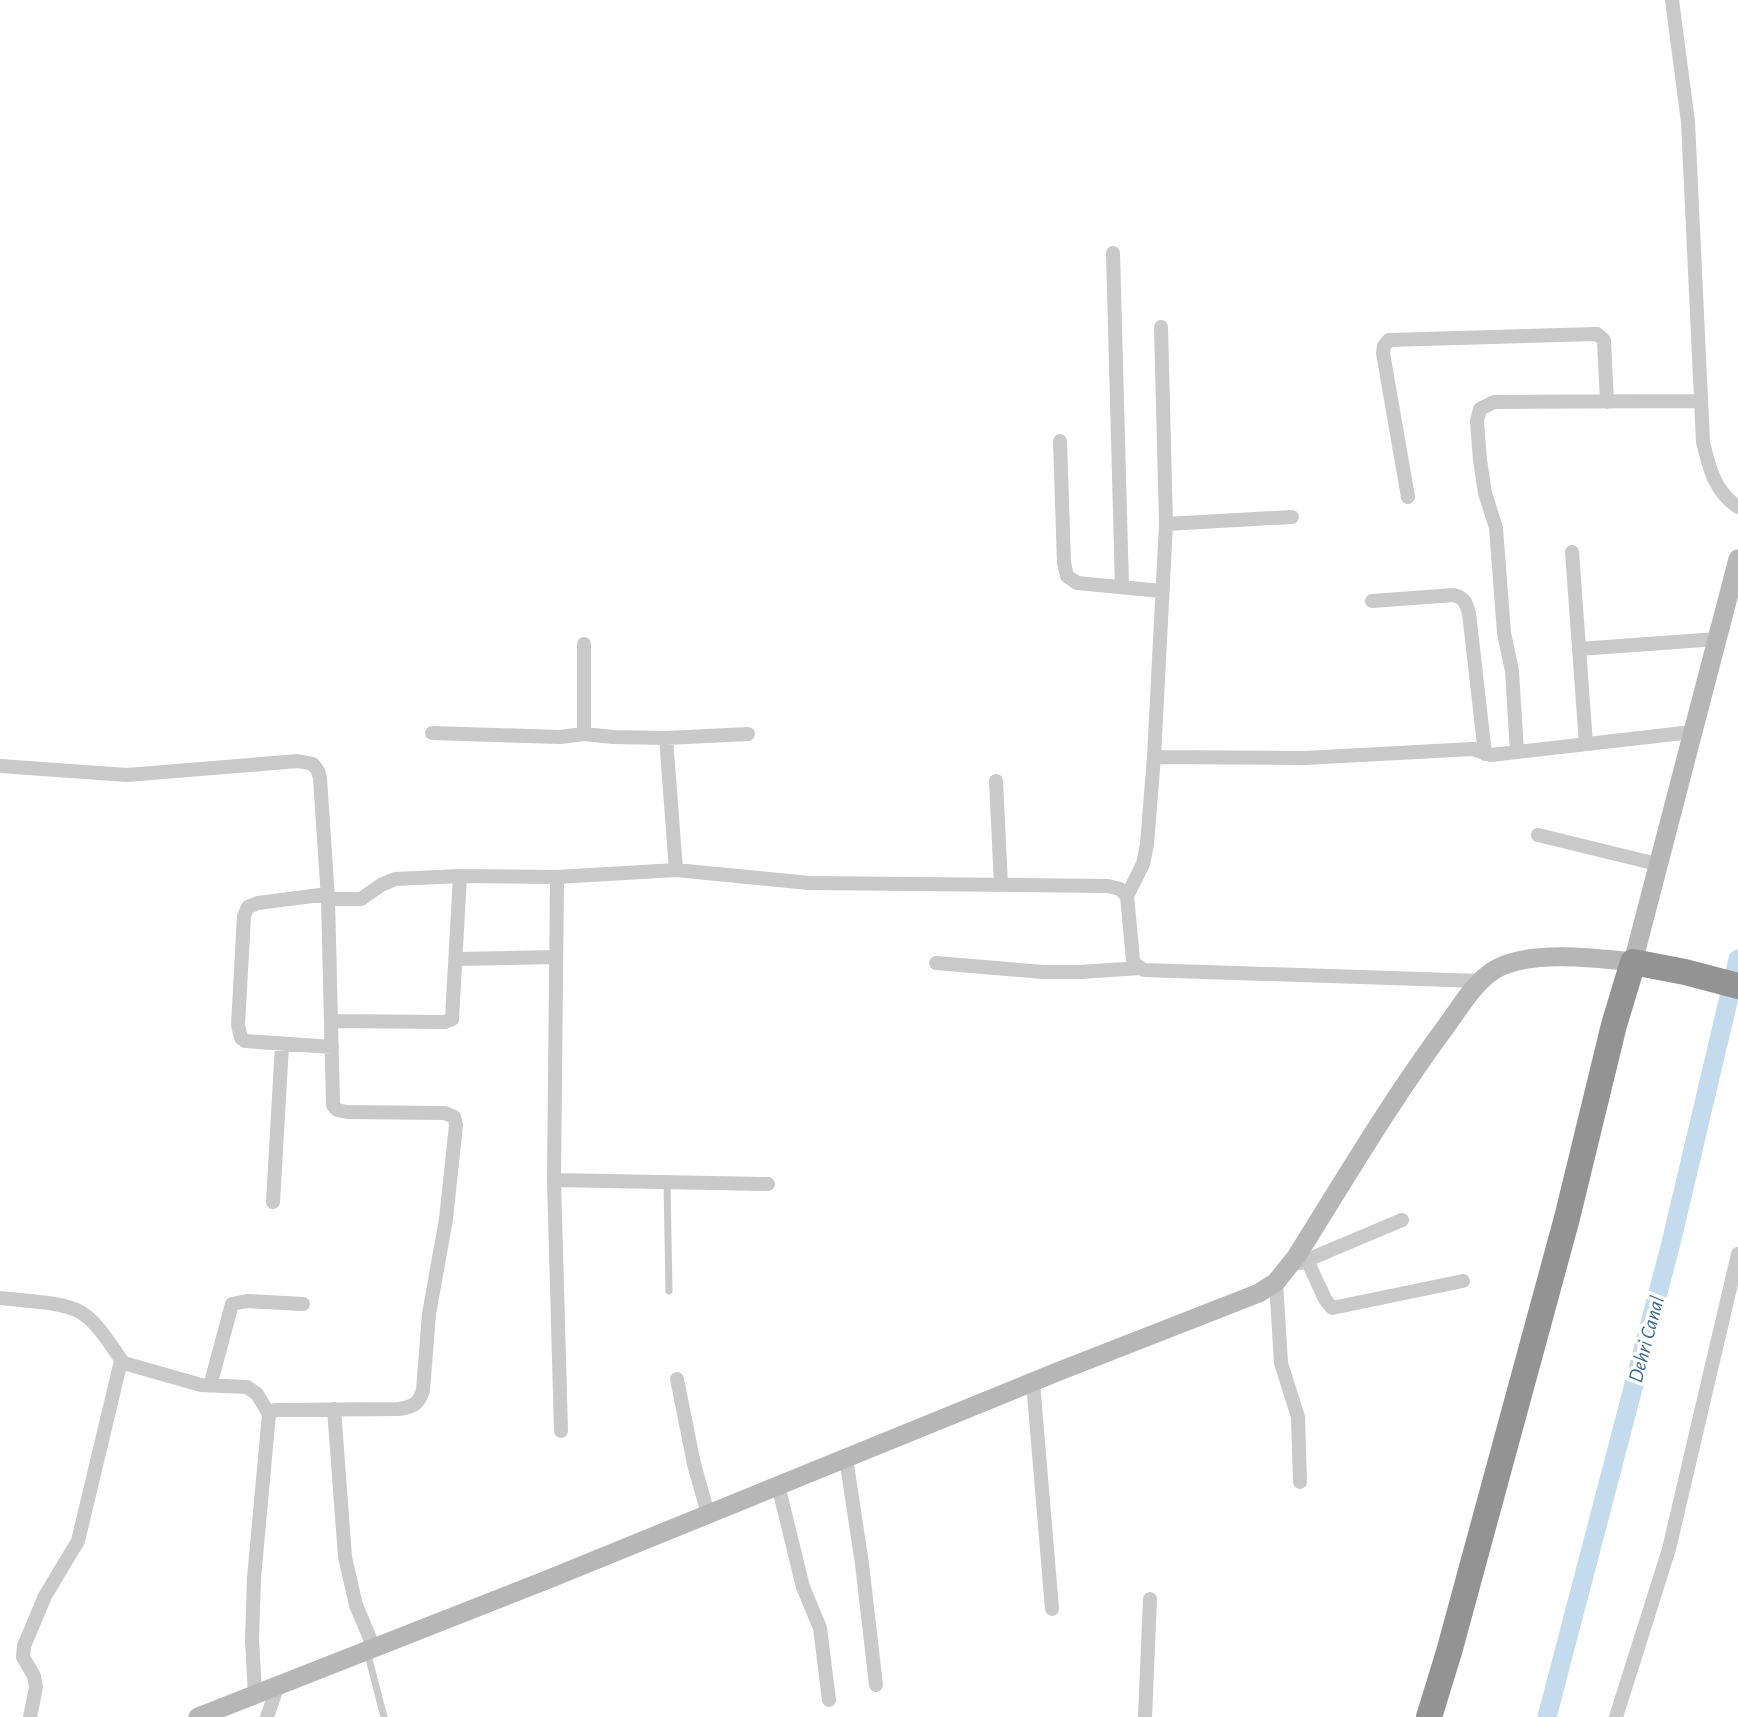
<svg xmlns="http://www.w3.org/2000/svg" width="1738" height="1717" viewBox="0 0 1738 1717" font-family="'Alegreya Sans',sans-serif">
<rect width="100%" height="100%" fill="#fff"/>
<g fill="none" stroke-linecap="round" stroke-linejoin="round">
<!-- canal -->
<path stroke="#c3dbec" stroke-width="19" d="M1547 1717 1671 1243 1738 959"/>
<!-- lane -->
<path stroke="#c9c9c9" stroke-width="7" d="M667 1182 669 1291
M367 1651 384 1717"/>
<!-- street -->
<path stroke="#c9c9c9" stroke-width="14" d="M1672 0 1688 122 1703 442C1709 468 1715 492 1738 507
M1113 253 1122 587
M1060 441 1064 563 1067 576 1077 583 1162 591
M1408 497 1383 353 1384 346 1389 340 1597 334 1604 340 1607 402
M1166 524 1292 517
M1572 552 1586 744
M1372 601 1454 595C1465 598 1466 603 1469 613L1485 754
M1579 649 1717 639
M432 733 560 737 584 734 613 737 666 738 748 734
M584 734V644
M666 738 676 870
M1517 752 1512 671 1504 633 1496 528 1485 493 1480 460 1477 421 1480 409 1494 402 1701 401
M1154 757 1305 758 1473 749 1491 755 1692 732
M0 766 127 775 298 761 313 764 318 771 320 778 328 899 333 1105 337 1110 347 1112 445 1113 454 1117 456 1125 446 1219 429 1314 423 1390C419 1404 413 1407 399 1409L275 1410 269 1414 254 1578 252 1640 255 1694
M996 781 1001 885
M1538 835 1657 864
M557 877 554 1180 561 1431
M328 894 258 903 248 907 244 916 238 1025 241 1038 245 1041 332 1047
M1127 896 1143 864 1147 844 1154 757 1166 524 1161 327
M328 899H361L381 885 395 879 460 876 557 877 676 870 809 883 1108 886 1120 889 1127 896 1133 960 1135 964 1144 970 1481 981
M456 959 556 957
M936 963 1043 972H1080L1140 968
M332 1021 445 1022 452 1019 460 876
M554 1180 768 1184
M273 1202 282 1045
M1307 1260 1325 1299 1332 1308 1463 1281
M1300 1263 1402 1220
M1276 1282 1281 1363 1298 1417 1300 1482
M0 1298C22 1301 63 1301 82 1313 99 1324 112 1347 124 1364
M677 1379 694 1464 708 1514
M1033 1382 1052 1609
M210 1386 232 1304 247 1301 303 1304
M334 1409 345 1557 356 1605 374 1648
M846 1458 862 1564 876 1685
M778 1485 803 1587 820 1628 829 1700
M30 1717 36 1687 34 1676 23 1657 24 1646 45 1596 78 1541 120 1365 127 1364 201 1385 247 1387 257 1394 269 1414
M267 1717 278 1685
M1145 1717 1150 1599
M1616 1717 1669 1549 1738 1254"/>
<!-- secondary -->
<path stroke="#b6b6b6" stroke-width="19" d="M198 1717 549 1579 1057 1372 1259 1293 1276 1282 1296 1257C1345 1179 1392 1099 1447 1025 1461 1006 1475 981 1496 969 1529 950 1596 958 1633 962L1738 559"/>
<!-- highway -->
<path stroke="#939393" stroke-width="26" d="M1429 1717 1449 1652 1567 1218 1614 1025 1633 962 1685 972 1738 986"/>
</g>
<g text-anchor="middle" stroke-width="7" stroke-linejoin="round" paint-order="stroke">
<!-- water labels -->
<g font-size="21" font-style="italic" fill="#376b91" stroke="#fff">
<text transform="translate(1646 1339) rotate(-75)" y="7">Dehri Canal</text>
</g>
</g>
</svg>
